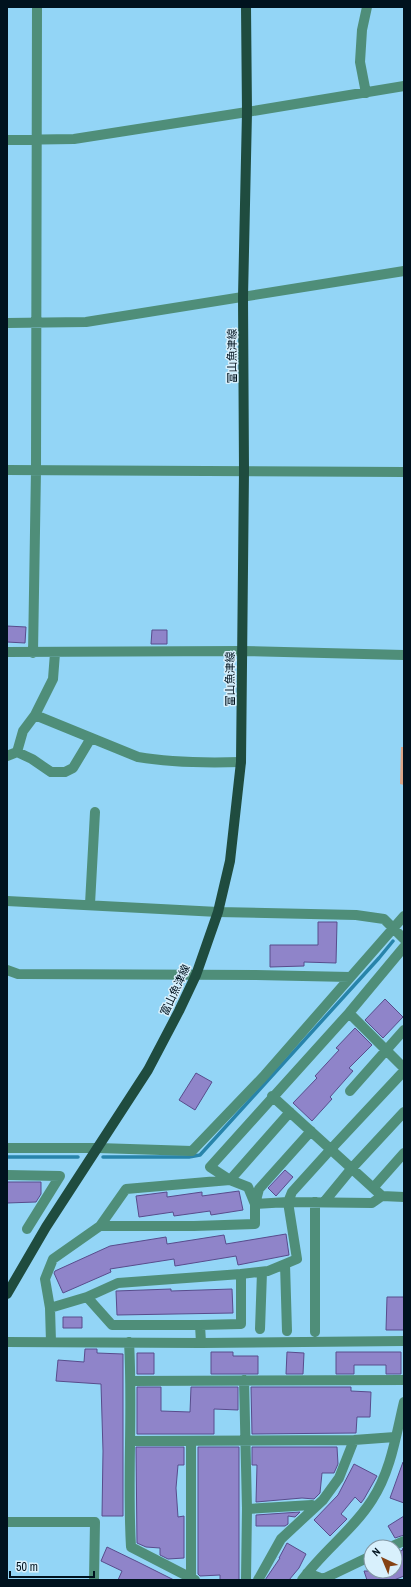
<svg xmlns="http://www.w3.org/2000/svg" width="411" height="1587" viewBox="0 0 411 1587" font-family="'Archivo Narrow','Noto Sans JP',sans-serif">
<rect width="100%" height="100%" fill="#93d5f6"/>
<!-- green -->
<path fill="#dba688" d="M401 747H404V785L400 784Z"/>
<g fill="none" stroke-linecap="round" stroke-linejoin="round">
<!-- stream -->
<path stroke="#2884aa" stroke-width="3.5" d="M7 1157H78
M103 1157H189L200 1155 379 958 393 941"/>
</g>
<!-- building -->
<path fill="#8f84c9" stroke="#584c8c" d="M7 626 26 627 25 643 7 642Z
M152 630H167V644H151Z
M318 922H337L336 963 304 962V966L270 967V945H318Z
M385 999 403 1017 383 1038 365 1020Z
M355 1028 372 1045 349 1068 353 1071 330 1097 332 1099 312 1121 293 1103 317 1078 315 1076 339 1050 336 1048Z
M196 1073 212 1082 195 1110 179 1100Z
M285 1170 293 1177 276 1196 268 1188Z
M7 1182H41V1194L36 1202 7 1203Z
M239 1191 243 1210 211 1215 210 1211 174 1216 173 1212 139 1217 136 1196 167 1192V1197L202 1192V1196Z
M286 1234 289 1255 238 1265 236 1256 175 1266 174 1259 110 1269 111 1272 63 1293 54 1273 55 1271 110 1246 166 1237 167 1244 224 1235 226 1244Z
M171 1289V1291L232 1289 233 1313 117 1315 116 1291Z
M387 1297H404V1330H386Z
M63 1317H82V1328H63Z
M85 1349H97V1353L123 1354V1516H102L103 1451 101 1384 56 1381 58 1360 84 1362Z
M211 1352H233V1356H258V1374H211Z
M287 1352 304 1353 303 1374H286Z
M336 1352H401V1374H386V1365H354V1374H336Z
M137 1353H154V1374H137Z
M137 1387H161V1411L190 1412 191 1387H238V1410L214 1409V1434H137Z
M251 1387H351V1391L371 1392 370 1417H357L356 1433 252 1434Z
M136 1447H184V1465H178L176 1488 178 1517 184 1516V1558L168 1559 160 1555V1548L146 1547 137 1543Z
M198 1447H239V1580H220V1575L200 1576 198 1574Z
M252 1447H337L338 1464 334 1473H322L320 1493 314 1499 302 1498 256 1502 257 1465H252Z
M403 1462H404V1503L390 1498Z
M354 1464 377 1476 364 1499 361 1503 355 1497 341 1514 347 1519 330 1536 314 1520 338 1495Z
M300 1512 295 1517 288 1516V1524L285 1526H256V1515Z
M404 1516V1535L395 1538 388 1526Z
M287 1543 306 1554 299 1568 289 1580H265L280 1558H279Z
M107 1547 138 1562 174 1580H118L122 1571 101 1561Z
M404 1548V1576L394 1580H367L364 1571H395V1553L403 1550 402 1549Z"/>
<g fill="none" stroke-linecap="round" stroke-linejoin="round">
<!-- street -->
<path stroke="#4f8e79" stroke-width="10" d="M366 93 360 62 362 30 367 7
M7 140 74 139 247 112 404 86
M7 323 86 322 404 271
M7 470 404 472
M7 652 242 651 404 655
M33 653 36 470 37 7
M35 715 138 757C172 763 207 763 241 762
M17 752 32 759 51 772H65L73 768 91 738
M7 756 17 752 23 731 35 715 53 679 55 653
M7 901 218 912 356 915 384 919 404 939
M90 904 95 812
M7 970 18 974 256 975 350 977
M349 1013 404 1068
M350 1091 404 1030
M272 1096 382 1196
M7 1148H98L192 1151 263 1077 404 916
M7 1175 60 1176 27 1229
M373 1188 404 1153
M324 1202 352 1168 404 1112
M255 1204 248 1187 230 1180 210 1167 349 1013 404 947
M255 1204 288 1202 372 1203 382 1196 404 1197
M100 1226 126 1189 230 1180 290 1112
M285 1264 287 1331
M87 1297 118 1283 241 1274
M50 1308 45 1279 53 1259 100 1226H194L255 1224V1204L259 1189 311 1131
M260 1329 262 1272
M315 1332V1202
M7 1342 201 1343 404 1341
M51 1342 50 1308 87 1297 112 1325H200
M129 1342C133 1411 127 1479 131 1547L195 1580
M201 1343 200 1325 241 1324V1274L268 1271 297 1259 288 1202 292 1192 331 1149 404 1071
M244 1380 247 1509 246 1580
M131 1381 404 1380
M131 1441 354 1440 395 1437
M247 1509 312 1505 315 1507
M7 1522H95L94 1580
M390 1547 404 1541
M307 1573 323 1579 371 1556
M191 1578V1441
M258 1580 281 1539 323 1500 339 1478 354 1440
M302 1580C323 1551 353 1530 372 1500 391 1471 396 1435 404 1402"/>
<!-- primary -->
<path stroke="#1f4c3f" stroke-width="10" d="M7 1294 46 1227 148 1070 179 1011 196 975 218 912 230 861 241 762 244 471 243 297 247 112 246 7"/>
</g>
<g text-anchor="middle" stroke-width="3" stroke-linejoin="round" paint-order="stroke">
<!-- street labels -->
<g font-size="11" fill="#00121e" stroke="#d8f0fc">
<text transform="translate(232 356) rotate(-90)" y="4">富山魚津線</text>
<text transform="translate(230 679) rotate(-90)" y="4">富山魚津線</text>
<text transform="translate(175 990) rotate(-65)" y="4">富山魚津線</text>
</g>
</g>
<!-- border -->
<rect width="411" height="1587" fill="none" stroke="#00121e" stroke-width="16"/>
<!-- north arrow -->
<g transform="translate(383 1559) rotate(316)"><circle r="19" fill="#d8f0fc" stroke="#8297a3"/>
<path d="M0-3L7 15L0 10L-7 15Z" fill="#854213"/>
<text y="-6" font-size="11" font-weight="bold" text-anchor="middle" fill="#00121e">N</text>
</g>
<!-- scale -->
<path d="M10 1571v6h84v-6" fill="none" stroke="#00121e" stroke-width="2"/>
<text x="16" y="1571" font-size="12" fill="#00121e" stroke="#d8f0fc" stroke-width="3" paint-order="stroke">50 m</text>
</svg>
